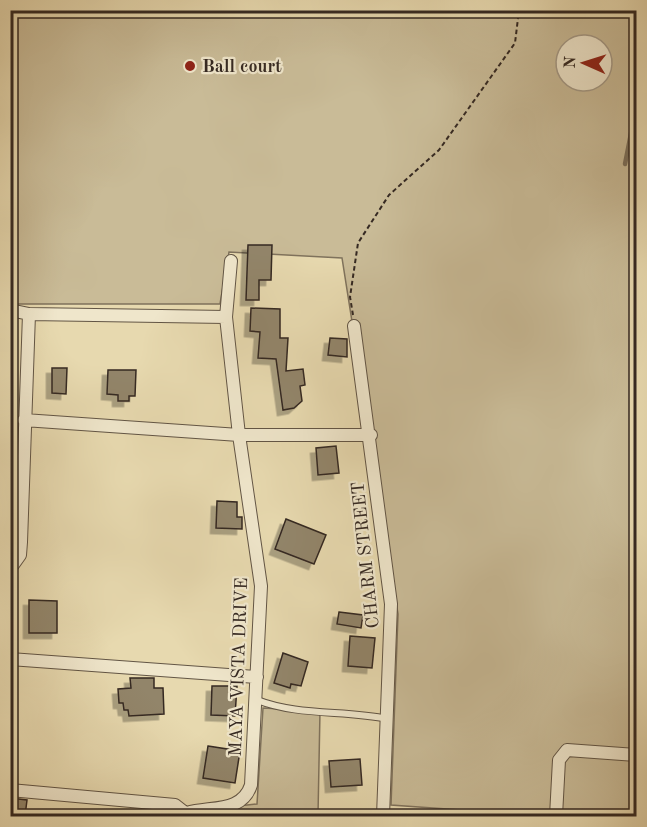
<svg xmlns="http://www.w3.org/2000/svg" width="647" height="827" viewBox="0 0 647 827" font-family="'Old Standard TT',serif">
<defs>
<filter id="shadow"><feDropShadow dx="-5.5" dy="5.5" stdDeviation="0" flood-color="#0004"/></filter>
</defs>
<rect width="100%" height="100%" fill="#e7d9af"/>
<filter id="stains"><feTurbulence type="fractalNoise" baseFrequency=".00333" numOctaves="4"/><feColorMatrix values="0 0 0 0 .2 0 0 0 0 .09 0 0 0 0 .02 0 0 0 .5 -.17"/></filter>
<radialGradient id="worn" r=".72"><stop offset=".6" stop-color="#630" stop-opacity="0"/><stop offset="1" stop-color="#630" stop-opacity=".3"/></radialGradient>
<!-- green -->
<path fill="#c9bb97" stroke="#7f725c" stroke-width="1.5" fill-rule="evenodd" d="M10 11H636V816H546L391 805 398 614 342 258 229 252 220 304H11ZM566 45H602V81H566Z
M263 708 320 711 318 815 391 816H202L203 810 257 804Z"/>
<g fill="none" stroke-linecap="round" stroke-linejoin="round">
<!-- stream -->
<path stroke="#7b6f5a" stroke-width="4.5" d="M625 164 636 108"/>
</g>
<!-- building -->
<path fill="#92856b" stroke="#352922" stroke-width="1.5" filter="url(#shadow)" d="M248 245H272L271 280H259V300H246Z
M251 308 280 309V338H288L286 371 303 369 305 385 300 386 302 401 294 408 283 410 276 359 258 358 260 332 250 331Z
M330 338 347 339V357L328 355Z
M52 368H67L66 394 52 393Z
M108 370H136L135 396H129V401H118V395L107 394Z
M336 446 339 473 318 475 316 448Z
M217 501 237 502V517H242V529L216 528Z
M286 519 326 535 314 564 275 549Z
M29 600 57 601V633H29Z
M339 612 363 615 361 628 337 624Z
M350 636 375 638 372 668 348 666Z
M283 653 308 662 301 686 291 684 290 688 274 683Z
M130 678H154V688H163L164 714 129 716 128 710H124L123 703H119L118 689 131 688Z
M212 686H237L235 716 211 715Z
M208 746 240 751 235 783 203 778Z
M360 759 362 785 331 787 329 761Z
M10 798 27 800 25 816H10Z"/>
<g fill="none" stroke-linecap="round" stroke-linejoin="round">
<!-- lane casing -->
<g stroke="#625545" stroke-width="8">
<path id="lane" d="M257 700C298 716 345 710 388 719"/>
</g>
<!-- street casing -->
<g stroke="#625545" stroke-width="14">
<path id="street" d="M10 310 29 314
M354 326 391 604 383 816
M24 420 239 435H371
M10 569 20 555 21 542 29 314 226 317
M10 659 257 677
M10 790 175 805 189 816
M187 813C211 806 242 813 251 785L261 586 239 435 226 317 231 261
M556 816 559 760 567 750 636 755"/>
</g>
<!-- path -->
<path stroke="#352922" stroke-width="2" stroke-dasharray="4.5 3" stroke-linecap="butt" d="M353 315 350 297 358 243 389 195 439 150 515 43 519 10"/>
<!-- lane -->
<use href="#lane" stroke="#efe6cb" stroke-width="6"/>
<!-- street -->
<use href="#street" stroke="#efe6cb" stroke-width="12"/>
</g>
<!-- markers -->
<circle fill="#8f2418" stroke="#efe6cb" stroke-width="2" cx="190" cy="66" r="6"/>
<g text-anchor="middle" stroke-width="4.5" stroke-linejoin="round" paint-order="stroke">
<!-- poi labels -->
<g font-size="18" font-weight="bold" fill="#352922" stroke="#efe6cb" text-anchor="start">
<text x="202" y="72">Ball court</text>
</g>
<!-- street labels -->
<g font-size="18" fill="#352922" stroke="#efe6cb">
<text transform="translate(365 555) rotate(-96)" y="6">CHARM STREET</text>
<text transform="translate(238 667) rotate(-88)" y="6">MAYA VISTA DRIVE</text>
</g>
</g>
<!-- margin -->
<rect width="647" height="827" fill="none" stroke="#e7d9af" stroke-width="36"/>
<rect x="12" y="12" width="623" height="803" fill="none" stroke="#352922" stroke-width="3"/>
<rect x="18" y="18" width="611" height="791" fill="none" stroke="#352922" stroke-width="1.5"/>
<!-- north arrow -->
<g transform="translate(584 63) rotate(273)"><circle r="28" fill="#efe6cb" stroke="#a59a87" stroke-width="1.5"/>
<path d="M0-4.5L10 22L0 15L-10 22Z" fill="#8f2418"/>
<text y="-9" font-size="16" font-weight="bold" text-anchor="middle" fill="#352922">N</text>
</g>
<rect width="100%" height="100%" filter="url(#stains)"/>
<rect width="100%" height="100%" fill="url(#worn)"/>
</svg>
